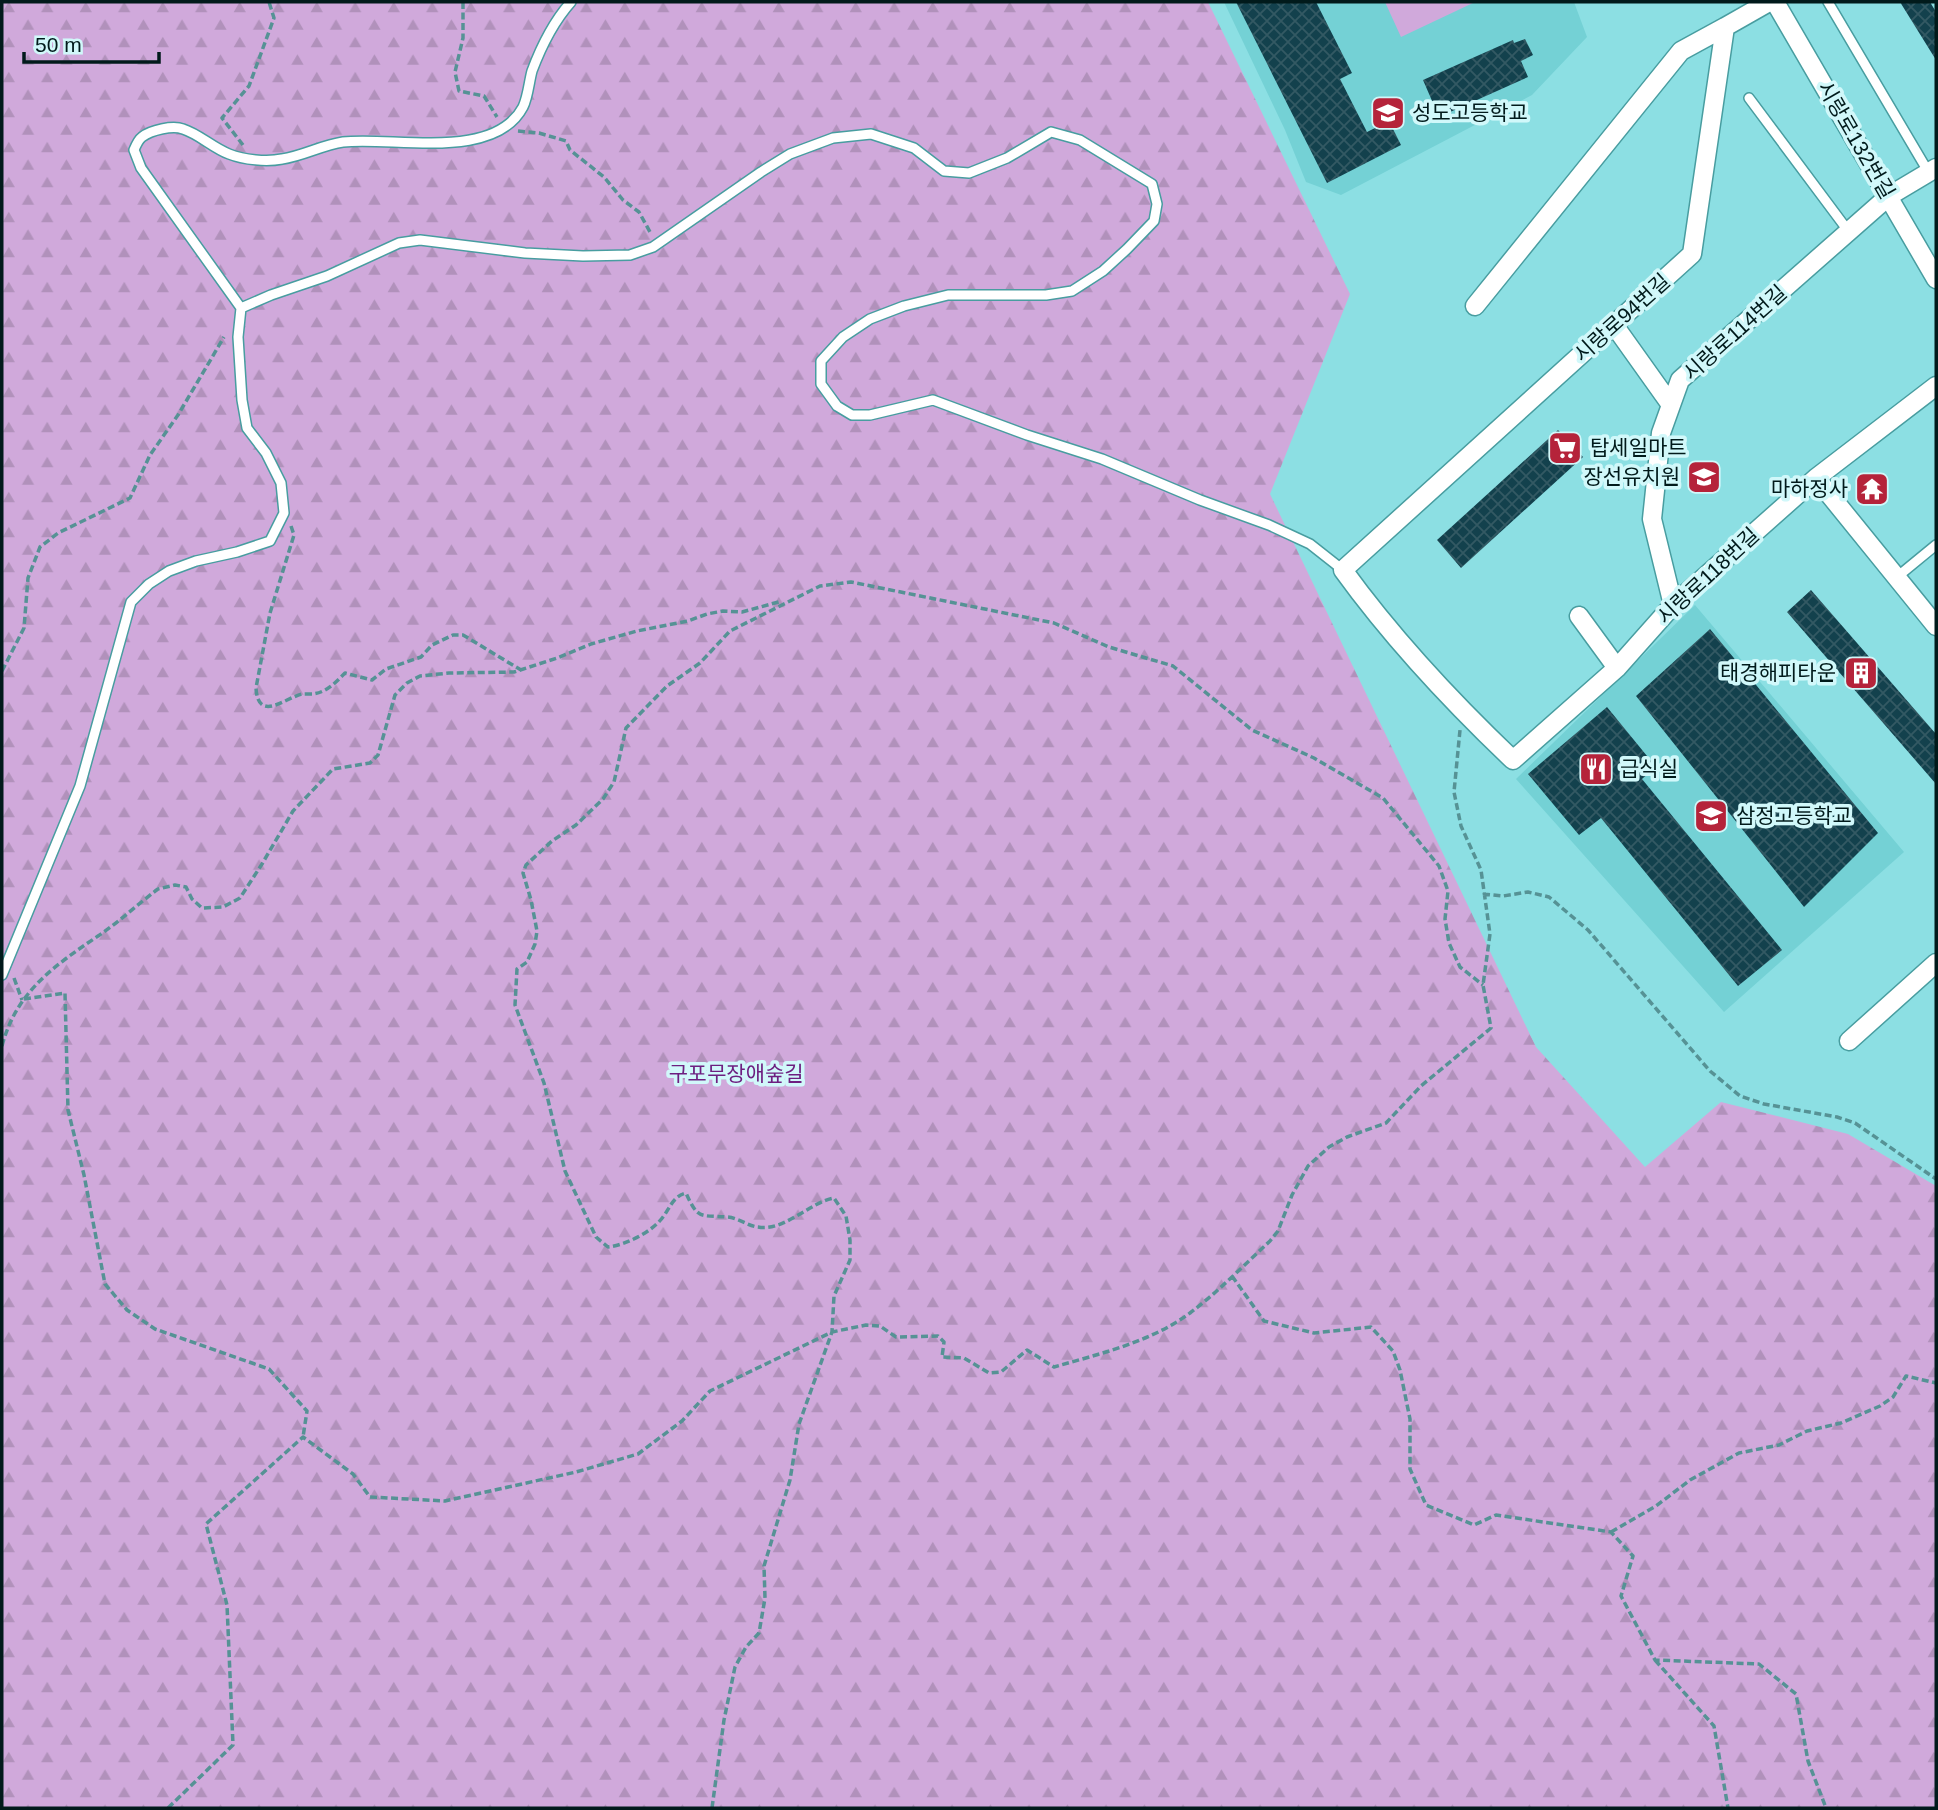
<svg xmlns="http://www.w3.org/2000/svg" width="1938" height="1810" viewBox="0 0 1938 1810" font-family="Arial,'Noto Sans KR',sans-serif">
<defs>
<pattern id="forest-firs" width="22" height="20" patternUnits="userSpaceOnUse" patternTransform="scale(1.75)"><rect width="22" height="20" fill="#d0a9db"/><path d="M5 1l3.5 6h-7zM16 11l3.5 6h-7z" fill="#b191bb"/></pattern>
<pattern id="building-cross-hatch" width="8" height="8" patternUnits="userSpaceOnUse" patternTransform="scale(1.75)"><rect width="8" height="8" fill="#13414d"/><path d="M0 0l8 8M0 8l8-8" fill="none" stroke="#335963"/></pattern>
</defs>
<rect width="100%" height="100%" fill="#8cdfe3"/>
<!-- built -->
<path fill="#74d1d5" d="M1224 2H1574L1587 37 1532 95 1341 195 1306 182 1285 130Z
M1695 605 1904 852 1724 1012 1516 779Z"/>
<!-- forest -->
<path fill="url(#forest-firs)" d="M2 2H1208L1350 294 1270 494 1536 1047 1645 1167 1721 1102 1848 1134 1936 1186V1808H2Z"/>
<!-- park -->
<path fill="#d0a9db" d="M1385 2H1475L1401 37Z"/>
<!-- building -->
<path fill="url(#building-cross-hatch)" d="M1236 2H1316L1352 73 1340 79 1367 132 1389 121 1401 145 1327 183Z
M1900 2H1930L1936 12V60Z
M1525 39 1533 55 1521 61 1528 77 1439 117 1423 80 1513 40 1514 43Z
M1558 430 1583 457 1461 568 1437 540Z
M1811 590 1936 734V784L1787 612Z
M1710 629 1878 833 1804 907 1636 696Z
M1607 707 1656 767 1642 779 1782 950 1738 986 1601 818 1579 835 1528 774Z"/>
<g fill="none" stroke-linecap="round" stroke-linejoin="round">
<!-- service casing -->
<g stroke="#489da0" stroke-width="12">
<path id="service" d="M1828 2 1929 173
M1749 98 1849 232
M241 308 141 168 134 150C136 145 138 140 142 137 151 130 173 125 183 129 199 134 213 148 229 154 244 160 267 162 282 159 303 156 322 145 343 142 392 136 494 162 523 107 528 97 529 82 532 71 541 47 554 21 571 2
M1897 577 1936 545
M2 975 80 786 131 602 149 584 169 571 196 561 237 552 270 541 284 513 281 483 266 453 247 428 242 400 238 337 241 308 271 295 327 276 399 243 420 240 525 253 583 256 630 255 653 247 761 172 790 154 833 138 871 134 914 148 944 171 969 173 1007 158 1051 132 1080 140 1152 184 1157 204 1154 221 1127 249 1103 271 1072 291 1046 295H948L904 306 870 319 843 337 821 361V384L837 406 852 415H870L933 400 1027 435 1102 459 1200 500 1269 525 1310 544 1343 570"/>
</g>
<!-- minor casing -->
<g stroke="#489da0" stroke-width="21">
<path id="minor" d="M1769 2 1725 27 1692 254 1343 570C1393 639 1452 702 1513 760L1617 668 1673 605 1816 478 1936 386
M1775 2 1936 279
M1475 306 1681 51 1725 27
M1614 325 1671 405
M1816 478 1936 626
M1673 605 1652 519 1661 433 1680 380 1889 196 1936 168
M1579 616 1617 668
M1849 1041 1936 963"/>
</g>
<!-- path -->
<path stroke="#569295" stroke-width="3.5" stroke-dasharray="7 3.5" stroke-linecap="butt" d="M463 2V38L455 72 459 91 484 96 497 117
M518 131 539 133 566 141 570 150 604 177 623 200 639 212 650 232 649 235
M243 145 222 118 249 86 274 18 269 2
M291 526 294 535 270 613 256 688C258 723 285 698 302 694 303 694 311 694 313 694 327 692 335 683 345 673L372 680 386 669 421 657 432 645 453 635H463L521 670
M2 671 24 628 28 578 40 547 58 533 130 498 150 455 178 415 224 337
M1483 894 1503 896 1528 892 1549 897 1588 930 1710 1071 1740 1096 1764 1104 1837 1117 1855 1123 1936 1179
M14 978 22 1000
M24 999 65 993 68 1110 84 1175 105 1284 127 1310 155 1329 269 1369 307 1411 303 1437
M2 1046C16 992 54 966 98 936 119 922 138 904 158 889L175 885 186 887 192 899 202 908 223 907 240 898 262 864 293 811 333 769 370 763 378 755 395 695 407 683 420 676 449 673 514 672 557 658 591 644 637 631 688 621 707 614 723 611 742 612 782 601
M1232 1276 1264 1321 1314 1333 1371 1327 1393 1351 1400 1370 1410 1419V1469L1426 1505 1474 1525 1496 1515 1611 1532 1633 1556 1621 1596 1655 1660 1759 1664 1796 1694 1808 1761 1826 1808
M1611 1532 1656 1506 1690 1480 1739 1453 1779 1445 1807 1431 1841 1423 1880 1406 1893 1397 1906 1376 1936 1383
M1655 1660 1714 1726 1728 1808
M168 1808 233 1745 227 1605 206 1524 303 1437 353 1474 370 1497 445 1501 576 1472 638 1454 682 1421 710 1391 832 1332 866 1325 880 1326 896 1337 938 1336 944 1342 942 1357 964 1358 989 1373 1001 1372 1027 1350 1054 1367C1099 1354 1151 1342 1190 1313 1218 1292 1244 1265 1270 1241L1278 1231 1292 1195 1308 1166 1329 1147 1347 1137 1386 1123 1421 1086 1491 1028 1483 985 1490 934 1481 870 1461 826 1454 792 1460 730
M712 1808 724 1720 735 1667 746 1647 759 1633 765 1598 764 1566 790 1480 799 1424 832 1332 834 1296 850 1260V1240L846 1216 834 1198C810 1202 784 1232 758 1227 748 1226 739 1218 727 1217 700 1215 698 1220 686 1193 673 1196 670 1208 663 1217 652 1232 626 1245 608 1247L596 1237 565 1171 544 1083 515 1005 517 969 527 962 535 944 537 931 531 900 523 873 526 865 552 841 576 825 603 799 614 782 626 728 667 686 700 663 730 631 820 586 851 582 1054 623 1109 647 1173 666 1252 730 1314 758 1383 798 1439 866 1448 891 1445 919 1449 943 1460 967 1483 985"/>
<!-- service -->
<use href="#service" stroke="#fff" stroke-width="9"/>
<!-- minor -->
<use href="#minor" stroke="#fff" stroke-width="18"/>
</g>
<!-- icons -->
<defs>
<g id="school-square" transform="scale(1.75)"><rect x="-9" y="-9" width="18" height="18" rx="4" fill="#b5233a" stroke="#d1f8fa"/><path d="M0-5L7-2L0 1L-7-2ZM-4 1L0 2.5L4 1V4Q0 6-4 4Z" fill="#fff"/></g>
<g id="supermarket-square" transform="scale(1.75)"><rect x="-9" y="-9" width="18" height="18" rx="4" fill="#b5233a" stroke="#d1f8fa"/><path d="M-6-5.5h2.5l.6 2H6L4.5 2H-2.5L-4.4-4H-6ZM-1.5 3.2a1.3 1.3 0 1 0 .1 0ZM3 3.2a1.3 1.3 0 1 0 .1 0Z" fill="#fff"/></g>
<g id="temple-square" transform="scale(1.75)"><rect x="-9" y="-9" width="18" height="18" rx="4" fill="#b5233a" stroke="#d1f8fa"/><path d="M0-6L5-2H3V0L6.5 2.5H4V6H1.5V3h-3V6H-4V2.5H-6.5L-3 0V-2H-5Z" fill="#fff"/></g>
<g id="building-square" transform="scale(1.75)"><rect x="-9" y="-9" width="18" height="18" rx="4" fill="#b5233a" stroke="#d1f8fa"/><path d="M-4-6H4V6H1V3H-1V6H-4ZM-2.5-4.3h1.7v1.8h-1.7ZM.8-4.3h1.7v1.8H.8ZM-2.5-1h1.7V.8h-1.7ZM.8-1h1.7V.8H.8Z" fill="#fff"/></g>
<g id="restaurant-square" transform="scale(1.75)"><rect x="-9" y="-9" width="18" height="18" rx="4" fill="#b5233a" stroke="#d1f8fa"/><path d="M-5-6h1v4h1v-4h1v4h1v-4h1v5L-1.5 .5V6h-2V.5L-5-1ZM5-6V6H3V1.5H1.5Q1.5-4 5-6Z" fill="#fff"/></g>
</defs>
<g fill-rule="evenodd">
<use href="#school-square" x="1388" y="113"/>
<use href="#supermarket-square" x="1565" y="448"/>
<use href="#school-square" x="1704" y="477"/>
<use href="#temple-square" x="1872" y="489"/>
<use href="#building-square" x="1861" y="673"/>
<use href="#restaurant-square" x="1596" y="769"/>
<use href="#school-square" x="1711" y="816"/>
</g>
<g text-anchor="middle" stroke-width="7" stroke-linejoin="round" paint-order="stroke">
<!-- poi labels -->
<g font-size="21" fill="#011a1b" stroke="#d1f8fa" text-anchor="start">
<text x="1412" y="120">성도고등학교</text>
<text x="1590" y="455">탑세일마트</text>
<text x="1680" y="484" text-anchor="end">장선유치원</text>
<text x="1848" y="496" text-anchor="end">마하정사</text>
<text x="1836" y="680" text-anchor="end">태경해피타운</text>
<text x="1620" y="776">급식실</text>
<text x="1736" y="823">삼정고등학교</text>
</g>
<!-- street labels -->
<g font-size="21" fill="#011a1b" stroke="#d1f8fa">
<text transform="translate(1856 140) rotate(60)" y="7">시랑로132번길</text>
<text transform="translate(1622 318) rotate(-42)" y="7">시랑로94번길</text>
<text transform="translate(1735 333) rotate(-42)" y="7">시랑로114번길</text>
<text transform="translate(1708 576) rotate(-43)" y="7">시랑로118번길</text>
</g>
<!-- park labels -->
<g font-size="21" fill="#6d1f80" stroke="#d1f8fa">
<text x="736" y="1081">구포무장애숲길</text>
</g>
</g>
<!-- border -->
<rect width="1938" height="1810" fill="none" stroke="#011a1b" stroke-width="7"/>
<!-- scale -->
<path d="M24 52v10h135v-10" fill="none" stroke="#011a1b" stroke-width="3.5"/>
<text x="35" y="52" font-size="21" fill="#011a1b" stroke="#d1f8fa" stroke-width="5" paint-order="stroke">50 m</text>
</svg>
